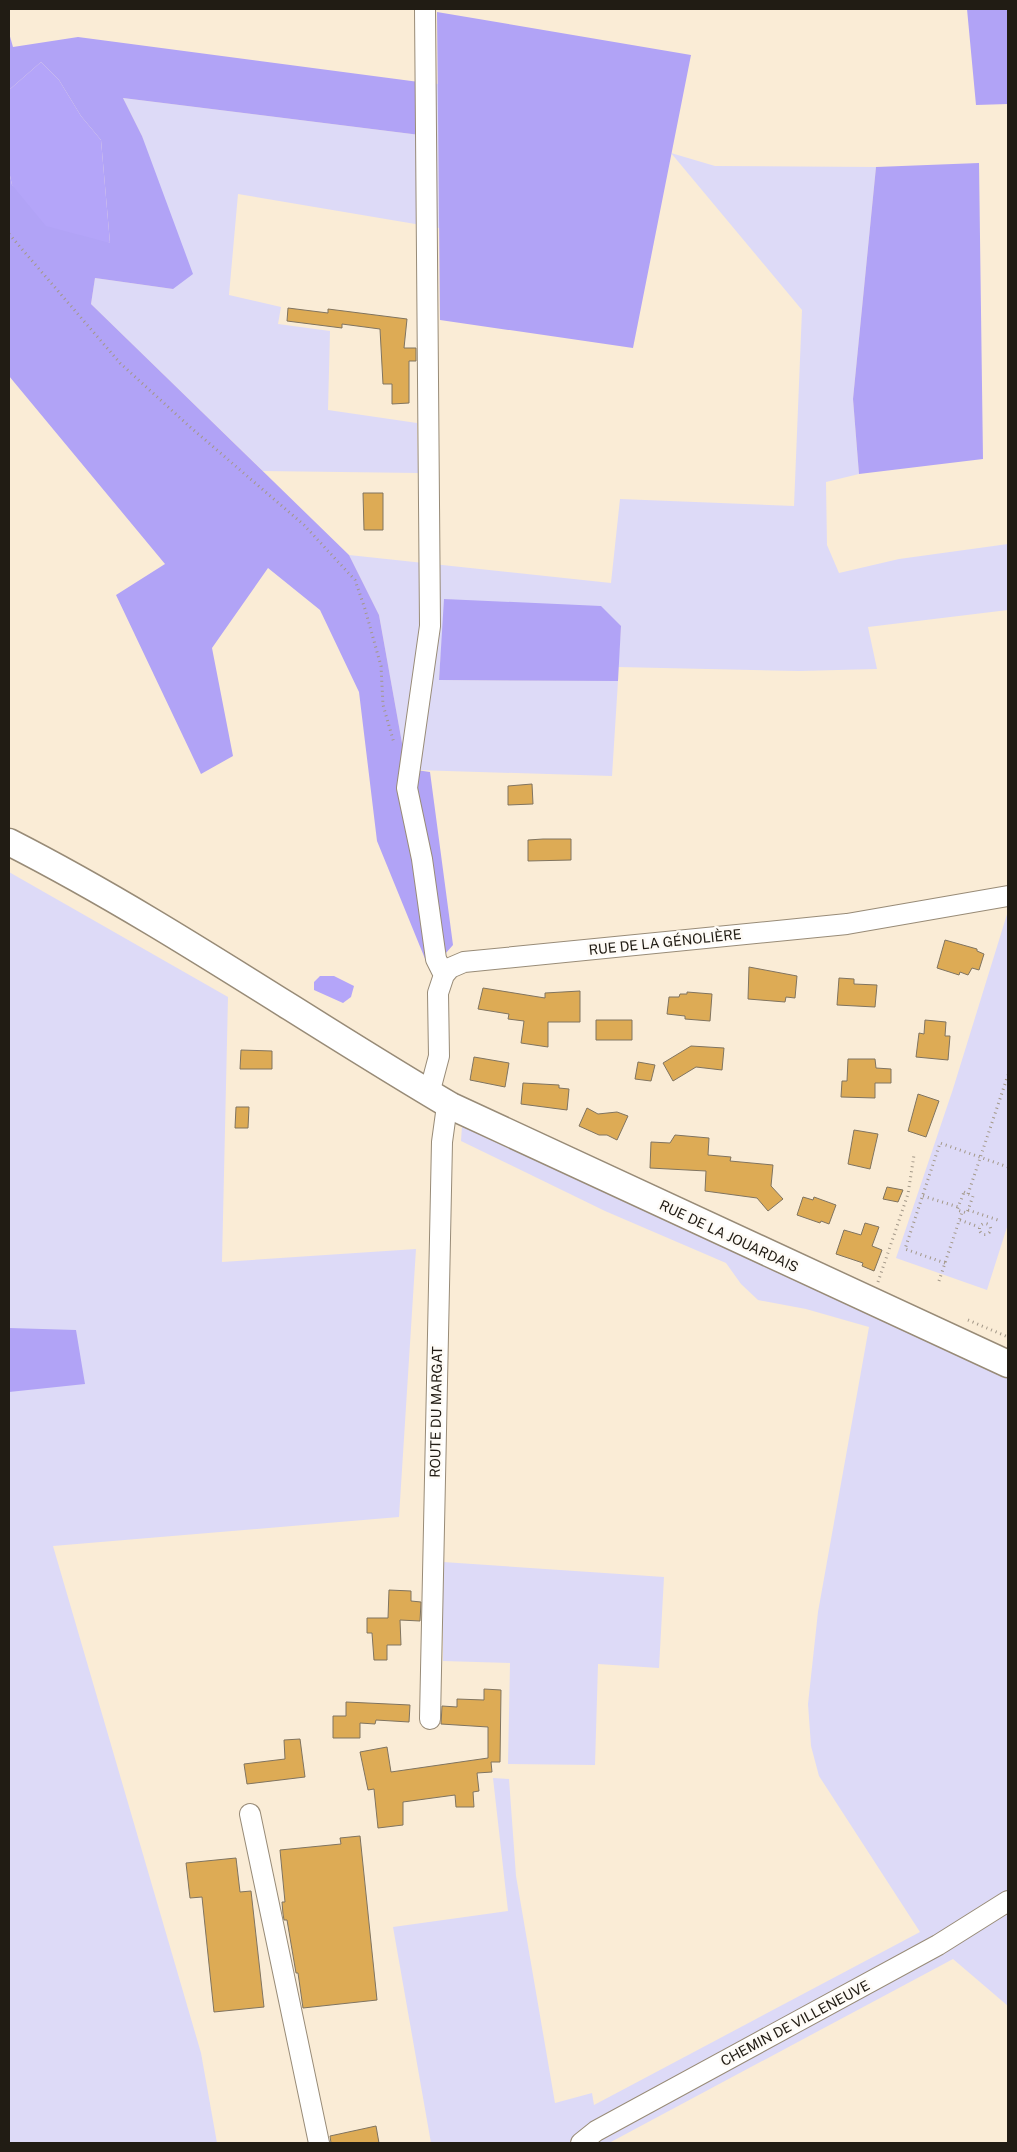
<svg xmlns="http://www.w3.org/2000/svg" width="1017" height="2152" viewBox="0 0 1017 2152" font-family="'Public Sans',sans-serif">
<rect width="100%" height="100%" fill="#faecd6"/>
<!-- green -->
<path fill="#dddaf7" d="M419 82 438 84 439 228 238 194 229 295 281 307 278 324 330 331 328 410 417 423 418 473 263 471 91 304 95 278 173 289 142 136 123 98 420 135Z
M671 153 715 166 876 167 853 399 859 474 826 482 827 545 839 573 899 559 1008 544V610L868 627 877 669 799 671 618 667 621 626 445 599 439 680 618 681 612 776 416 770 402 743 379 615 349 555 611 583 620 499 794 506 802 310Z
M9 872 228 997 222 1262 416 1249 399 1517 53 1546 201 2053 217 2143H9Z
M1008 911V1224L987 1290 896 1258 953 1089Z
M462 1126 830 1290 977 1360 1008 1377V2006L953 1959 609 2143H431L393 1927 508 1911 493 1778 509 1779 516 1876 555 2103 592 2093 594 2105 920 1932 819 1776 811 1746 808 1704 818 1612 869 1327 806 1309 758 1300 741 1284 726 1263 605 1211 461 1141Z
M443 1562 664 1577 659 1668 598 1664 595 1765 508 1764 510 1663 443 1661Z"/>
<!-- forest -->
<path fill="#b1a3f6" d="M967 9H1008V104L976 105Z
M437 12 691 55 633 348 440 320Z
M9 33 13 47 78 37 419 82 420 135 123 98 142 136 193 274 173 289 95 278 91 304 349 555 379 615 402 743 416 770 430 772 453 945 430 971 377 841 359 692 320 610 268 568 212 648 233 756 201 774 116 595 165 564 9 376V171L12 185 110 243 101 140 81 116 59 80 41 62 9 90Z
M979 163 983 459 859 474 853 399 876 167Z
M444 599 601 606 621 626 618 681 439 680Z
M9 1328 76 1330 85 1384 9 1392Z"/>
<!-- water -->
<path fill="#b4a5f9" d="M41 62 59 80 81 116 101 140 110 243 46 226 12 185 9 171V90Z
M320 976H334L354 986 351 997 343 1003 314 990V982Z"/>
<!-- building -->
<path fill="#ddab55" stroke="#807460" d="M288 308 328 313V309L407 319 404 348H416V361H409V403L392 404V384H383L380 329 342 324V328L287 321Z
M363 493H383V530H364Z
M532 784 533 804 508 805V786Z
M543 839H571V860L528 861V840Z
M945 940 977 949V951L984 954 979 970 972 968 968 975 960 972 959 975 937 968Z
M749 967 797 976 795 998 786 997 785 1002 748 999Z
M839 978 854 979V984L877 985 875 1007 837 1005Z
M483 988 545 998V993L580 991V1022H548V1047L521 1043 524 1021 508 1019 509 1014 478 1009Z
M687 992 712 994 710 1021 685 1019V1016L667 1014 669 997H679L680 994H687Z
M596 1020H632V1040H596Z
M925 1020 946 1022 945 1036H950L948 1060 916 1057 919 1033 924 1034Z
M691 1046 724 1048 722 1070 696 1067 673 1081 663 1063Z
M241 1050 272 1051V1069H240Z
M474 1057 509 1063 505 1087 470 1080Z
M848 1059H875L876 1068 891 1069V1083H875V1098L841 1097 842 1081H847Z
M638 1062 655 1065 651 1081 635 1079Z
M523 1083 559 1085V1088L569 1089 567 1110 521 1104Z
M918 1094 939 1101 926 1137 908 1131Z
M236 1107H249L248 1128H235Z
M587 1108 598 1114 617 1112 628 1116 617 1140 607 1135H599L579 1126Z
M854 1130 878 1134 870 1169 848 1164Z
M675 1135 709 1138 708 1155 731 1157 730 1161 773 1165 771 1186 783 1199 768 1211 757 1198 705 1191 706 1171 650 1168 651 1142 670 1143Z
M887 1187 903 1190 898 1202 883 1199Z
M803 1197 813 1200 814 1197 836 1205 829 1224 821 1221 820 1223 797 1215Z
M865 1223 879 1227 872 1246 882 1250 874 1271 862 1266 863 1263 836 1254 844 1230 861 1235Z
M389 1590 411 1591V1601L421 1602 420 1621 400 1620 401 1645H387V1660H374L372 1633H367V1618H388Z
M484 1689 501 1690 500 1762H491L492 1772 477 1773 479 1791 473 1792 474 1807H456L455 1795 403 1802V1825L378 1828 374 1789 368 1790 360 1752 387 1747 391 1772 488 1758V1727L441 1724 442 1706 457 1707V1699L484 1700Z
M346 1702 410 1705 409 1722 376 1720 375 1724 360 1723V1738H333V1716H346Z
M300 1739 305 1777 247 1784 244 1764 285 1759 284 1740Z
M360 1836 377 2000 303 2008 298 1973H296L287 1920H284L283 1914 282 1902H285L280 1850 341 1844 340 1838Z
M236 1858 240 1892 251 1891 264 2007 214 2012 202 1897 190 1898 186 1863Z
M376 2126 379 2143H331L330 2136Z"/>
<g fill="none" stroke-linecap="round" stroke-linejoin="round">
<!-- minor casing -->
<g stroke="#988b77" stroke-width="22">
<path id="minor" d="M425 9 430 626 407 788 422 859 436 959 444 975
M429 1094 439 1056 438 993 444 975 450 968 464 962 847 924 1008 896
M430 1719 442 1142 446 1113 451 1106
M250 1814 319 2143
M581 2143 596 2131 938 1945 1008 1901"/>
</g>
<!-- major casing -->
<g stroke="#988b77" stroke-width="29">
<path id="major" d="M9 842C162 920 303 1019 451 1106L1008 1364"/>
</g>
<!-- path -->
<path stroke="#a39888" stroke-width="3" stroke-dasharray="1 4" stroke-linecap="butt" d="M9 234 120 363 189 426 304 525 355 580 365 609 381 666 383 705 394 743
M964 1192 973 1196 967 1213 957 1210Z
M968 1194 1008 1075
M923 1196 958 1207
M968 1210 1001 1221
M960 1220 979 1227
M979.5 1229a5.5 5.5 0 1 1 11 0a5.5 5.5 0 1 1-11 0Z
M945 1263 905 1249 940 1143 1008 1167
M939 1281 962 1212
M878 1282 908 1194 914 1155
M968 1320 1008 1337"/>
<!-- minor -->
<use href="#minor" stroke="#fff" stroke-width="20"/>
<!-- major -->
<use href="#major" stroke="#fff" stroke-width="26"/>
</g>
<g text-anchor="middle" stroke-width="5" stroke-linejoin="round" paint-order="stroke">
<!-- street labels -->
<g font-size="14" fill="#211c14" stroke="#fefbf6">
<text transform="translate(665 942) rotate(-6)" y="5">RUE DE LA GÉNOLIÈRE</text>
<text transform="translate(729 1236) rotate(25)" y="5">RUE DE LA JOUARDAIS</text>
<text transform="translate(436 1412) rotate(-89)" y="5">ROUTE DU MARGAT</text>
<text transform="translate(795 2023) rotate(-28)" y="5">CHEMIN DE VILLENEUVE</text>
</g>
</g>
<!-- border -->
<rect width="1017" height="2152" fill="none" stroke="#211c14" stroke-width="20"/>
</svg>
